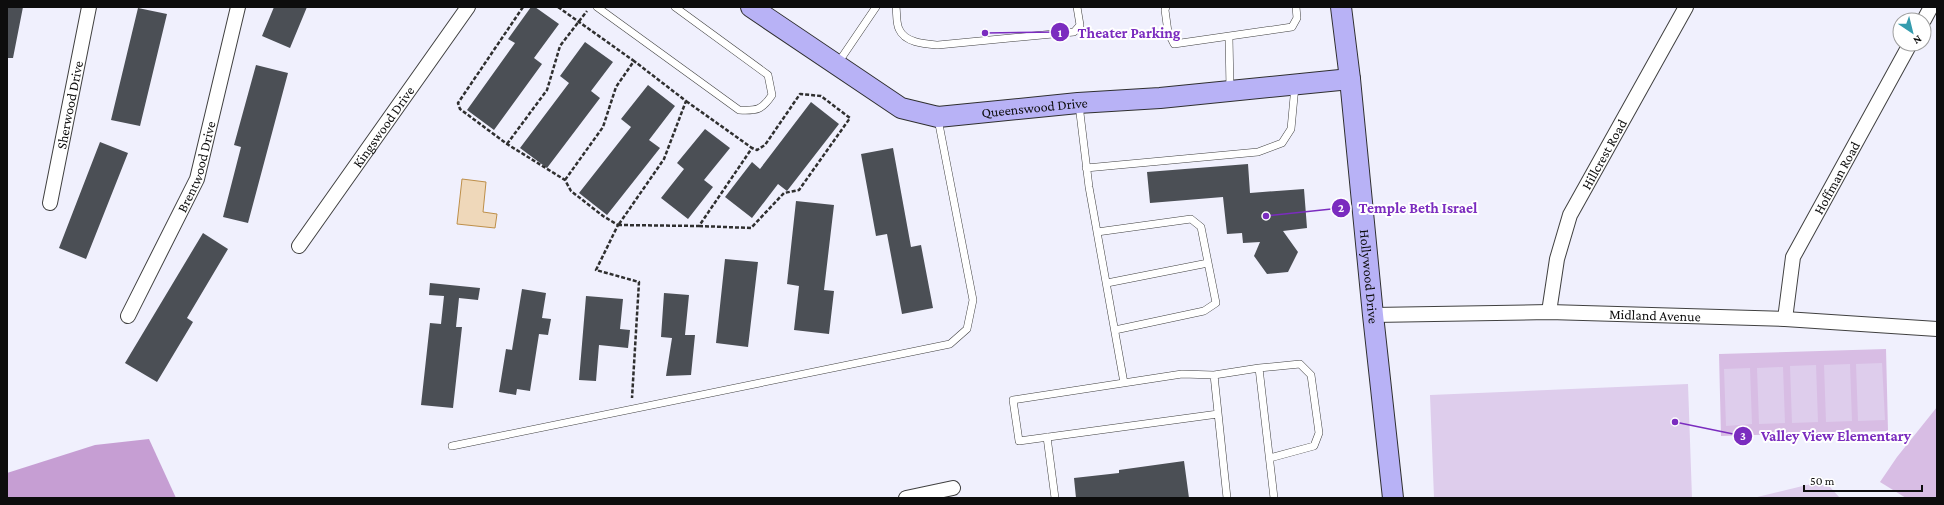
<svg xmlns="http://www.w3.org/2000/svg" width="1944" height="505" viewBox="0 0 1944 505" font-family="'Crimson Pro',serif">
<rect width="100%" height="100%" fill="#f0f0fd"/>
<!-- green -->
<path fill="#d8bde4" d="M1886 349 1888 431 1721 436 1719 354Z
M1937 407V498H1906L1880 482 1897 457Z"/>
<!-- forest -->
<path fill="#c69ed3" d="M149 439 176 498H7V473L95 445Z"/>
<!-- pitch -->
<path fill="#decdec" d="M1882 363 1885 420 1858 421 1856 364Z
M1850 364 1852 421 1826 422 1824 365Z
M1816 365 1818 422 1792 423 1790 366Z
M1783 367 1785 423 1759 424 1757 368Z
M1750 368 1752 424 1726 426 1724 369Z
M1688 384 1692 498H1434L1430 395Z
M1815 483 1830 487 1840 498H1753Z"/>
<!-- water -->
<path fill="#efd8ba" stroke="#be8f49" d="M462 179 486 182 483 212 497 214 495 228 457 224Z"/>
<!-- building -->
<path fill="#4b4f55" d="M7 7H23L13 58H7Z
M274 7H307L290 48 262 36Z
M531 7H535L559 24 534 58 542 64 494 130 467 110 515 43 508 39Z
M138 8 167 14 140 126 111 120Z
M585 42 613 62 591 91 600 98 547 168 520 148 569 83 560 76Z
M256 65 288 73 248 223 223 217 241 147 234 145Z
M648 85 675 106 649 140 660 148 607 215 579 193 631 127 621 119Z
M811 102 839 124 787 191 778 184 752 218 725 197 752 162 760 169Z
M705 129 730 148 704 180 713 187 688 219 661 198 684 169 677 163Z
M100 142 128 153 86 259 59 248Z
M893 148 911 247 921 245 933 308 902 314 887 234 876 236 861 154Z
M1248 164 1250 193 1304 189 1307 228 1283 231 1298 252 1288 272 1267 274 1254 256 1260 242 1243 243 1242 233 1227 234 1223 197 1150 203 1147 172Z
M796 201 834 205 824 290 834 291 829 334 794 330 799 286 787 284Z
M203 233 228 249 187 318 193 322 157 382 125 363Z
M725 259 758 262 748 347 716 343Z
M430 283 480 288 478 300 459 298 456 327H462L453 408 421 405 430 323 441 324 444 296 429 295Z
M522 289 546 293 542 318 551 319 548 335 539 334 530 391 517 389 516 395 499 392 506 349 512 350Z
M664 293 689 295 685 335H695L691 375 666 376 672 338 661 337Z
M586 296 623 299 620 329 630 330 628 348 599 345 596 381 579 380Z
M1184 461 1189 498H1076L1074 478 1119 473V470Z"/>
<g fill="none" stroke-linecap="round" stroke-linejoin="round">
<!-- lane casing -->
<g stroke="#404040" stroke-width="8">
<path id="lane" d="M597 7 739 110C757 111 762 110 772 95L768 75 675 7
M896 7C897 13 896 23 899 29 905 43 925 44 938 45L1074 32 1080 25 1077 7
M1166 7 1165 10 1168 32 1174 44 1292 27 1297 18 1296 7
M1229 37 1230 89
M838 63 876 7
M1079 105 1089 187 1124 383
M1086 168 1258 152 1282 143 1291 129 1295 86
M1097 232 1191 219 1201 227 1216 303 1204 311 1115 330
M1107 283 1208 263
M1259 368 1300 364 1311 375 1319 433 1314 446 1270 458
M1214 375 1182 374 1013 400 1019 441 1218 414
M1047 437 1055 498
M452 446 950 344 967 329 973 300 938 119
M1227 498 1214 375 1259 368 1274 498"/>
</g>
<!-- street casing -->
<g stroke="#404040" stroke-width="16">
<g id="street">
<path d="M1924 20 1931 7"/>
<path id="s1" d="M50 203 89 7"/>
<path id="s2" d="M299 246 468 7"/>
<path id="s3" d="M1549 312 1557 259 1570 215 1686 7"/>
<path id="s4" d="M1373 315 1549 312 1785 319 1937 329"/>
<path id="s5" d="M128 316 197 179 238 7"/>
<path id="s6" d="M1785 319 1793 257 1910 44"/>
<path d="M906 498 953 488"/>
</g>
</g>
<!-- secondary casing -->
<g stroke="#2f2f2f" stroke-width="22">
<g id="secondary">
<path id="s7" d="M751 7 901 108 938 117 1078 103 1160 98 1350 79"/>
<path id="s8" d="M1341 7 1350 79 1373 315 1393 498"/>
</g>
</g>
<!-- path -->
<path stroke="#2f2f2f" stroke-width="2.5" stroke-dasharray="4 2" stroke-linecap="butt" d="M523 7 458 103 460 109 507 144 565 180 571 191 603 216 618 225 596 270 639 282 632 398
M558 7 634 61 616 87 603 127 565 180
M507 144 547 90 560 46 587 11
M619 224 664 159 686 101 634 61
M618 225 699 226 752 148 686 101
M699 226 751 228 784 193 799 190 850 118 821 96 800 94 765 145 757 150 752 148"/>
<!-- lane -->
<use href="#lane" stroke="#fff" stroke-width="7"/>
<!-- street -->
<use href="#street" stroke="#fff" stroke-width="14"/>
<!-- secondary -->
<use href="#secondary" stroke="#b8b2f6" stroke-width="20"/>
</g>
<g text-anchor="middle" stroke-width="4" stroke-linejoin="round" paint-order="stroke">
<!-- street labels -->
<g font-size="14" fill="#0d0d0d" stroke="#fff">
<text dy="5" stroke="none"><textPath href="#s1" startOffset="100">Sherwood Drive</textPath></text>
<text dy="5" stroke="none"><textPath href="#s7" startOffset="316">Queenswood Drive</textPath></text>
<text dy="5" stroke="none"><textPath href="#s2" startOffset="146">Kingswood Drive</textPath></text>
<text dy="5" stroke="none"><textPath href="#s3" startOffset="169">Hillcrest Road</textPath></text>
<text dy="5" stroke="none"><textPath href="#s5" startOffset="165">Brentwood Drive</textPath></text>
<text dy="5" stroke="none"><textPath href="#s6" startOffset="153">Hoffman Road</textPath></text>
<text dy="5" stroke="none"><textPath href="#s8" startOffset="271">Hollywood Drive</textPath></text>
<text dy="5" stroke="none"><textPath href="#s4" startOffset="282">Midland Avenue</textPath></text>
</g>
</g>
<!-- callouts -->
<path fill="none" stroke="#7b2cbf" stroke-width="1.5" d="M985 33L1060 32M1266 216L1341 208M1675 422L1743 436"/>
<g fill="#7b2cbf" stroke="#fff" stroke-width="1.5">
<circle cx="985" cy="33" r="4"/>
<circle cx="1266" cy="216" r="4"/>
<circle cx="1675" cy="422" r="4"/>
<circle cx="1060" cy="32" r="10"/>
<circle cx="1341" cy="208" r="10"/>
<circle cx="1743" cy="436" r="10"/>
</g>
<g font-size="12" text-anchor="middle" font-weight="bold" fill="#fff">
<text x="1060" y="37">1</text>
<text x="1341" y="212">2</text>
<text x="1743" y="440">3</text>
</g>
<g font-size="15" text-anchor="middle" font-weight="bold" fill="#7b2cbf" stroke="#fff" stroke-width="4" stroke-linejoin="round" paint-order="stroke">
<text x="1129" y="38">Theater Parking</text>
<text x="1418" y="213">Temple Beth Israel</text>
<text x="1836" y="441">Valley View Elementary</text>
</g>
<!-- border -->
<rect width="1944" height="505" fill="none" stroke="#0d0d0d" stroke-width="16"/>
<!-- north arrow -->
<g transform="translate(1912 32) rotate(145)"><circle r="19" fill="#ffffff" stroke="#9e9e9e"/>
<path d="M0-3L7 15L0 10L-7 15Z" fill="#359cae"/>
<text y="-6" font-size="11" font-weight="bold" text-anchor="middle" fill="#0d0d0d">N</text>
</g>
<!-- scale -->
<path d="M1804 485v6h118v-6" fill="none" stroke="#0d0d0d" stroke-width="2"/>
<text x="1810" y="485" font-size="12" fill="#0d0d0d" stroke="#ffffff" stroke-width="3" paint-order="stroke">50 m</text>
</svg>
